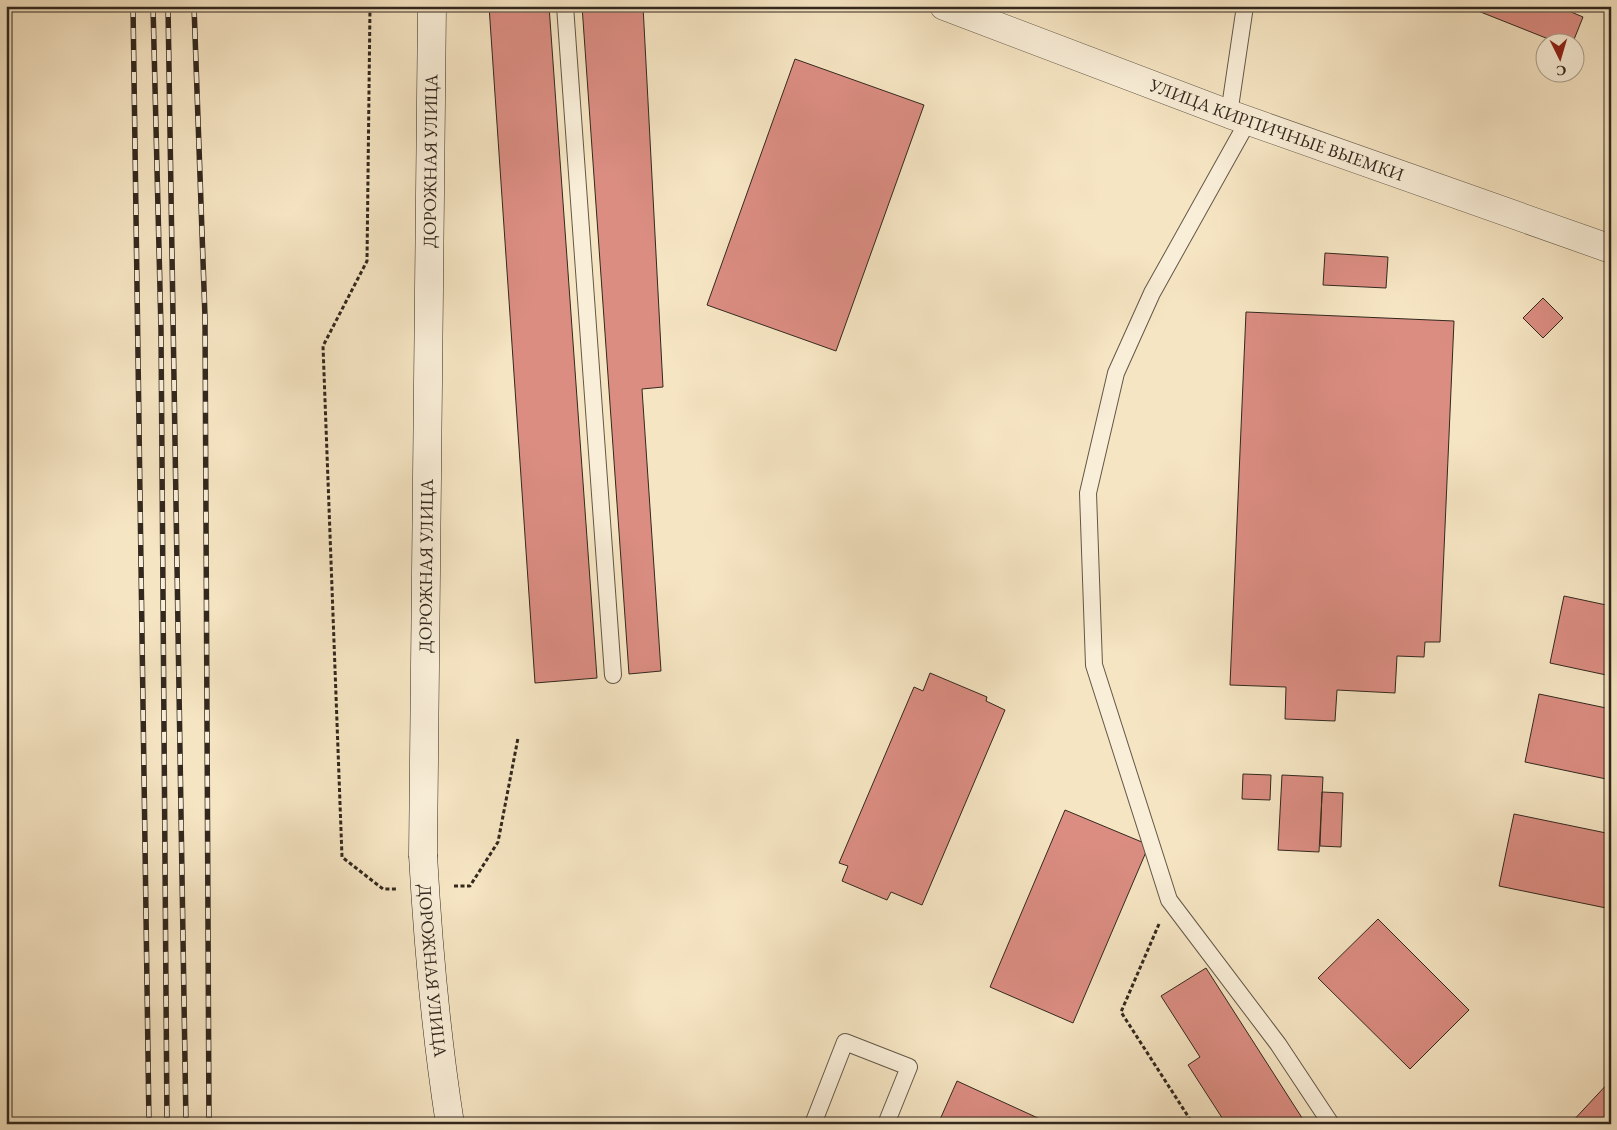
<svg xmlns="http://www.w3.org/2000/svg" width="1617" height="1130" viewBox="0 0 1617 1130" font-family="'EB Garamond',serif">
<rect width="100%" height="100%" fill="#f6e5c3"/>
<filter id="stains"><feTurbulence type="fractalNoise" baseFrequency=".004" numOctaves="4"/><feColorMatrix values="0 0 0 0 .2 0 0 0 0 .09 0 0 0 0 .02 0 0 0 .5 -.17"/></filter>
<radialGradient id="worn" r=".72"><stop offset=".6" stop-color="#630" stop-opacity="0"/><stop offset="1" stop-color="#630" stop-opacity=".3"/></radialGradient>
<!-- building -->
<path fill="#db8d82" stroke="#32281e" d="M489 6H549L597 678 535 683Z
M582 6H643L663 387 642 389 661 671 629 674Z
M1557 6 1583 17 1573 42H1556L1468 7Z
M795 59 924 105 836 351 707 305Z
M1325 253 1388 257 1386 288 1323 285Z
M1543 298 1563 318 1543 338 1523 318Z
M1246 312 1454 321 1440 642H1425L1424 657 1397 656 1395 693 1337 690 1335 721 1285 719 1286 687 1230 685Z
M1564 596 1611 606V676L1550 663Z
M930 673 987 697 986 701 1005 710 922 905 891 892 887 900 842 881 848 866 839 863 914 687 923 691Z
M1539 694 1611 709V780L1525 762Z
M1243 774 1271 775 1270 800 1242 799Z
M1282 775 1323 777 1319 852 1278 850Z
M1322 792 1343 793 1341 847 1320 846Z
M1065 810 1149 845 1073 1023 990 987Z
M1514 814 1611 834V909L1499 886Z
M1378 919 1469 1010 1410 1069 1318 978Z
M1206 968 1304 1121 1300 1124H1226L1188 1065 1200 1057 1161 996Z
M1611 1080V1124H1570Z
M957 1081 1051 1124H938Z"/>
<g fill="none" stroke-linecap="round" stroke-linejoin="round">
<!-- service casing -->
<g stroke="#635747" stroke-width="18">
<path id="service" d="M565 6 613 675
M1229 114 1245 6
M1248 121 1152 293 1116 373 1088 493 1094 665 1169 900 1278 1044 1331 1124
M813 1124 845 1042 909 1067 886 1124"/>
</g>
<!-- tertiary casing -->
<g stroke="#635747" stroke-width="29">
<g id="tertiary">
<path id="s1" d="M944 6 1229 114 1611 249"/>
</g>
</g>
<!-- secondary casing -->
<g stroke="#32281e" stroke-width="29">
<g id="secondary">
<path id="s2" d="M423 855 432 6"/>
</g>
</g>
<!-- path -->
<path stroke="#32281e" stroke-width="3" stroke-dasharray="4 2.5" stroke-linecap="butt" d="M370 6 367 261 323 346 342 857 383 889H398
M454 886H470L498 842 518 738
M1159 924 1121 1012 1193 1124"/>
<!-- service -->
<use href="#service" stroke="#f9eed8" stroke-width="16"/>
<!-- tertiary -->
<use href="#tertiary" stroke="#f9eed8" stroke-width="28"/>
<!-- secondary -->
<use href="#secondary" stroke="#f9eed8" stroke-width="28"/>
<!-- rail casing -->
<g stroke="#32281e" stroke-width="5.5">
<path id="rail" d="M133 6 149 1124
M153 6 161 330 167 1124
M168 6 186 1124
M194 6 205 317 209 1124"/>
</g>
<!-- rail -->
<use href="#rail" stroke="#f9eed8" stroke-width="4" stroke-dasharray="11" stroke-linecap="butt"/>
<!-- secondary-bridge casing -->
<g stroke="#32281e" stroke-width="29" stroke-linecap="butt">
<g id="secondary-bridge">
<path id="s3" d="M423 855C428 945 436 1034 450 1124"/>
</g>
</g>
<!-- secondary-bridge -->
<use href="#secondary-bridge" stroke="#f9eed8" stroke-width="28"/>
</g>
<g text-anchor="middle" stroke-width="4" stroke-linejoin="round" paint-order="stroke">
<!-- street labels -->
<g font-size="18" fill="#32281e" stroke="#f9eed8">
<text dy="6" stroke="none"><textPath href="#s1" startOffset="355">УЛИЦА КИРПИЧНЫЕ ВЫЕМКИ</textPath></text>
<text dy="6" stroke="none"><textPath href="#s2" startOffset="694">ДОРОЖНАЯ УЛИЦА</textPath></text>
<text dy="6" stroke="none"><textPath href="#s2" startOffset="289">ДОРОЖНАЯ УЛИЦА</textPath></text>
<text dy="6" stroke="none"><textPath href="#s3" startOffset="116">ДОРОЖНАЯ УЛИЦА</textPath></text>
</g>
</g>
<!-- margin -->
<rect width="1617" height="1130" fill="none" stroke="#f6e5c3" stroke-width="25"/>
<rect x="8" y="8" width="1602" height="1115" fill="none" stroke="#32281e" stroke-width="2.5"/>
<rect x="12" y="12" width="1592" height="1105" fill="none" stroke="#32281e"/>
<!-- north arrow -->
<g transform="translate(1560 58) rotate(175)"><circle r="24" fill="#f9eed8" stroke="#a99f8e"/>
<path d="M0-4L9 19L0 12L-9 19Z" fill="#8f2418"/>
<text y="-8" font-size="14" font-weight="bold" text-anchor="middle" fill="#32281e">С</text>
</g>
<rect width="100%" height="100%" filter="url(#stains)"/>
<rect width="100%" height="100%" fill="url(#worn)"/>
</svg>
